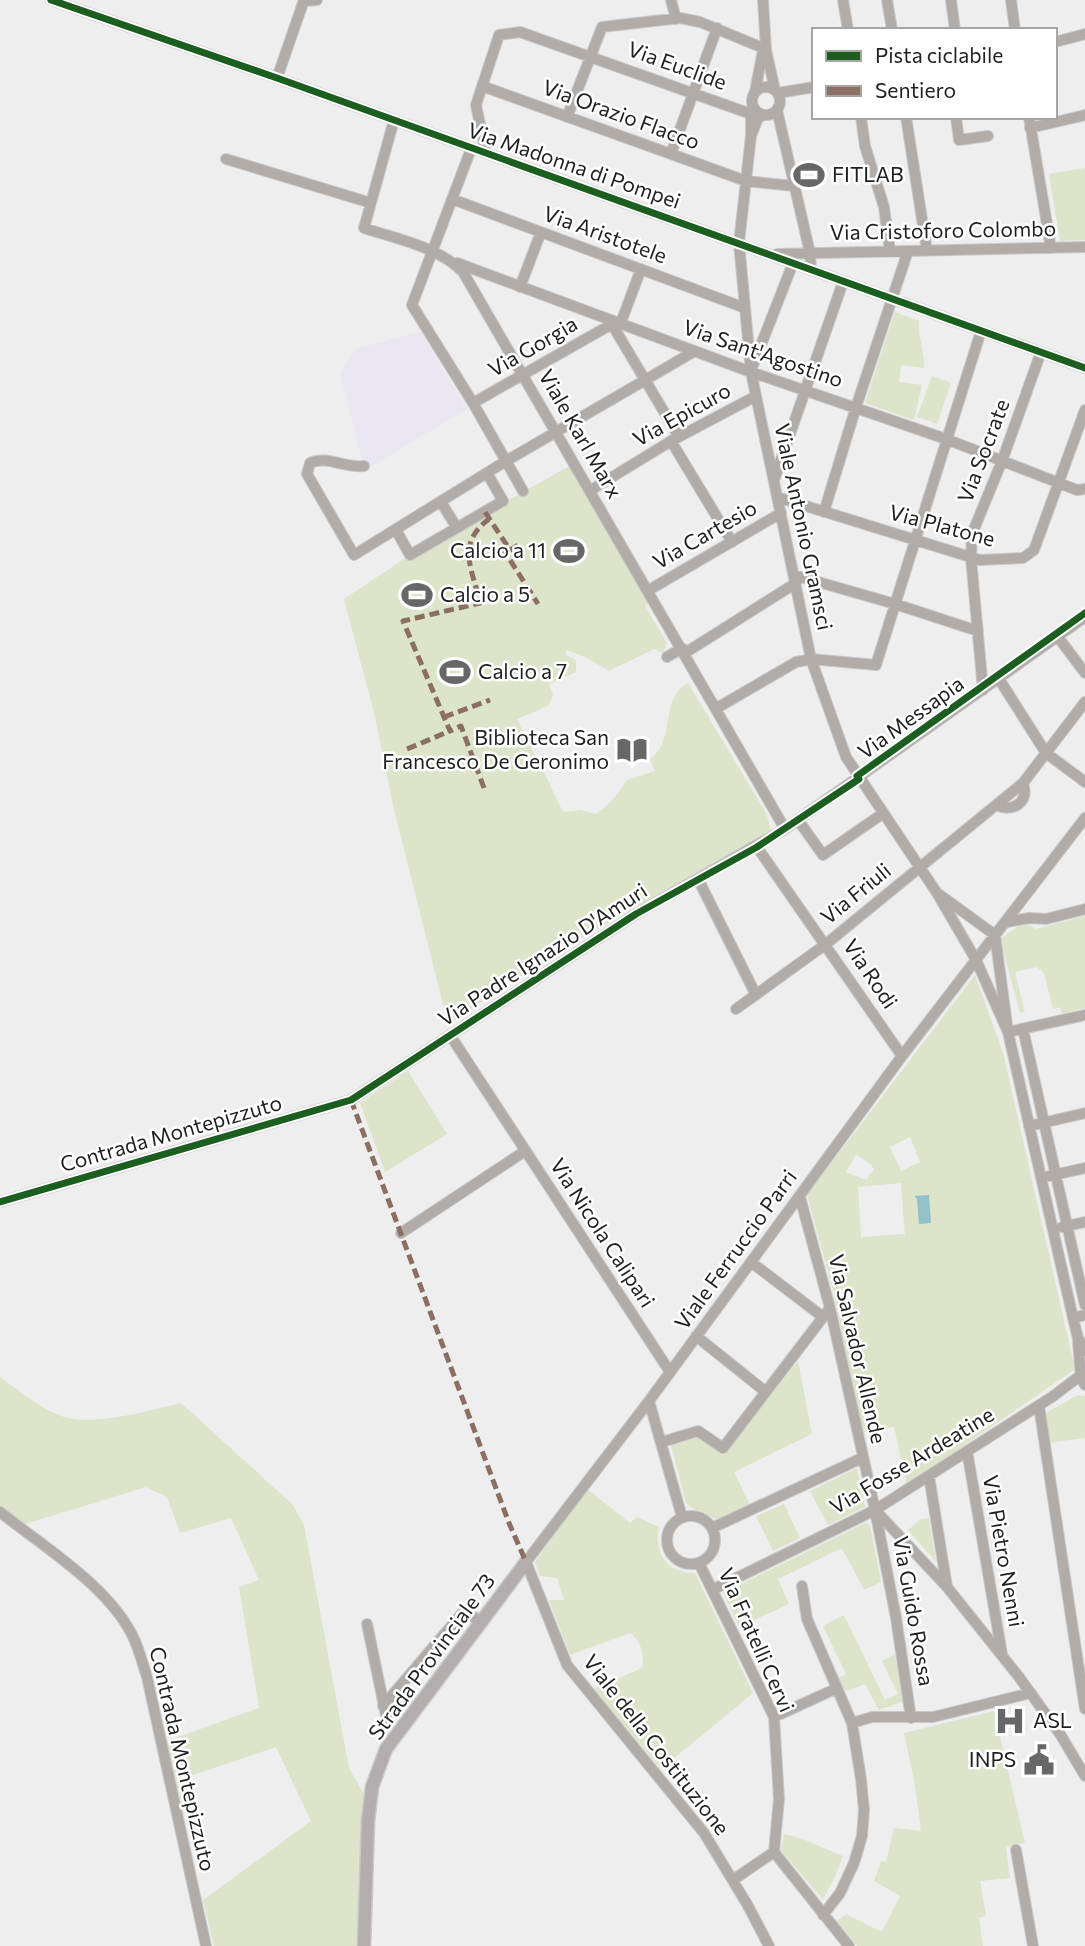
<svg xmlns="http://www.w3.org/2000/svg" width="1085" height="1946" viewBox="0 0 1085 1946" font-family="Commissioner,sans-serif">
<rect width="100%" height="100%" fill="#eee"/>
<!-- education -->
<path fill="#eae6f2" d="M420 332 467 409 365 470 340 374 355 349Z"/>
<!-- green -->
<path fill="#dce4ca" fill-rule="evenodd" d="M1085 168V240L1060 241 1049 174Z
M895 312 919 321C918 339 925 352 924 368L901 365 899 382 922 385 914 420 865 403Z
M932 376 951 383 937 424 917 417Z
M575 463 655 600 645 606 667 643 663 653 654 649 609 671 585 657 566 650V655L576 660V672L549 684 553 695 548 706 517 719 536 758 544 756 541 766 563 812 580 810 596 814 611 802 627 780 655 771 650 759C677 741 658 700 688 683L766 813 771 830 764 836 565 947 448 1024 394 810 375 717 344 599 410 555Z
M1085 916V1008L1062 1014 1060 1007 1053 1009 1044 973 1036 967 1015 972 1025 1012 1020 1013 1000 939 1024 922 1036 929Z
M975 975 1003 1053 1075 1369 907 1485 894 1427 862 1432 834 1294 807 1195ZM910 1137 920 1162 901 1171 890 1147ZM856 1154 871 1165 874 1169 866 1180 846 1172ZM901 1183 905 1237 903 1234 861 1237 858 1187Z
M408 1071 447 1134 385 1172 360 1103Z
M798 1361 812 1434 734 1472 750 1505 717 1520C707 1514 693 1511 686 1503L671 1445 700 1437 725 1454Z
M0 1377C19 1390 41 1410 64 1417 97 1426 147 1411 181 1403L293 1505 304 1525 349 1768 366 1798 362 1946H214L203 1900 311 1821 276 1747 178 1780 186 1823 167 1741 259 1708 239 1587 259 1580 231 1518 180 1533 167 1497 146 1487 25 1524 0 1506Z
M1078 1395 1085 1396V1438L1048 1443 1044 1414Z
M857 1468 865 1507 828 1525 810 1491Z
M587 1489 630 1523 637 1517 659 1527C654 1554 667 1573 695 1573L753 1693 661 1769 593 1689 642 1668C645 1655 641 1641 630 1633L570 1655 549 1600H564L557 1578 540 1576 535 1562Z
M784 1504 800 1538 773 1551 756 1516Z
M929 1518V1519L936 1562 908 1530 921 1519Z
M865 1523 870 1525 881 1582 864 1590 842 1548 778 1579 789 1604 739 1627 723 1593Z
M844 1615 885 1700 898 1694 882 1661 895 1654 905 1701 879 1710 865 1684 848 1691 844 1689 838 1678 846 1674 823 1626Z
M994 1711 1025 1843 1006 1847 1010 1878 980 1881 986 1916 979 1918 983 1946H857L837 1921 846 1914 882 1932 900 1896 874 1881 881 1861 886 1862 894 1828 921 1831 915 1785 904 1733Z
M784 1834 805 1840 843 1856 834 1879 823 1899 781 1851Z"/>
<!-- water -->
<path fill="#93c1c9" d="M929 1195 931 1223 919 1224 917 1199 914 1196Z"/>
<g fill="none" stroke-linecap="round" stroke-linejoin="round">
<!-- minor casing -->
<g stroke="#c9c9c9" stroke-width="12">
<path id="minor" d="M51 0 277 78 1085 368
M671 0 676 19
M763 0 766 50 775 90
M843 0 848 30
M887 0 892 30
M951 0 955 30
M1011 0 1015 30
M305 1 317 0
M1055 42 1085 34
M277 78 304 0
M482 86 746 181 794 186
M752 101a14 14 0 1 1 28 0a14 14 0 1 1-28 0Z
M755 92 763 50
M778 93 814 87
M751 110V136L758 118 764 115
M777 110 810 253 811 270
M567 117 602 27 680 18 700 22 763 48
M861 117 865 146 884 207 890 251
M906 117 927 251
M956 117 959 140 988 136
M1029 117 1051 248
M394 120 364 228C397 239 439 247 463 272L785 829
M1030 128 1085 115
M751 136 739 243 751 372 811 659 846 757 937 893 976 960 1008 1032
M471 149 412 305 473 403 523 491
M486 153 476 105 499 35 520 32 751 114
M671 154 717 28
M226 159 371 203
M452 199 745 308
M777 254 1085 247
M457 263 751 372 946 439 1077 490 1085 489
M520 287 541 232
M610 321 679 437
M620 325 641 269
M752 368 793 263
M473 403 612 324
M671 441 732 542
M364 466C346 469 327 455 310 463L307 474 354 555 506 461 695 351
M774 480 843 282
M591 490 671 441 756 396
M777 497 980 560 1023 558 1034 550 1085 410
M441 502 457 528
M824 512 856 407 908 251
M396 530 410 555 503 501 487 473
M794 575 895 604 978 631
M649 590 781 513
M1058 637 1085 673
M685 653 796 583
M667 657 682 648
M999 679 1046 753 1085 782
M983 690 971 558 972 534 1002 461 1041 352
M717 708 796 662 811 659 876 665 981 331
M996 805C1013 813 1030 802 1023 783
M798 820 823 855 882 814
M757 847 902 1056
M698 879 756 995
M940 895 995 935 1008 1032 1073 1318 1078 1338 1085 1351
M1007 922 1029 918 1046 919 1085 909
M736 1009 826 944 1023 783 1085 702
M1023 1029 1085 1305
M1008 1032 1085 1015
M450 1035 670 1372
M1029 1126 1085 1113
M1049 1176 1085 1168
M800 1197 830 1308 875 1510 896 1618 911 1718
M0 1202 351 1100 636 914 785 829 1085 617
M1062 1227 1085 1222
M401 1233 525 1151
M751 1262 823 1317
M1073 1318 1085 1315
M696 1336 766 1392
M1078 1341 1081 1378 1085 1385
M649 1401 682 1517
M1039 1406 1085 1709
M662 1442 698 1431 723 1448 830 1308
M967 1451 1002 1654
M929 1476 947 1587
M876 1511 947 1587 1019 1677 1060 1734 1085 1776
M0 1512C45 1548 112 1588 135 1641 140 1653 143 1665 147 1677L206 1946
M667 1540a24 24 0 1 1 48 0a24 24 0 1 1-48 0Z
M712 1528 862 1458
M699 1563 774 1717 779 1799 774 1852 733 1880
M802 1586 807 1619 852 1723 861 1779 864 1810 862 1836 854 1863 840 1893 823 1915
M714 1589 875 1510 1052 1397 1081 1375
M367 1624 388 1725
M383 1706 465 1610 480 1622
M774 1717 835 1689
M852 1723 872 1717H933L1031 1693
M1016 1850 1033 1946
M774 1852 849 1946
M769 1946 747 1904 704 1833 567 1665 526 1562 649 1401 902 1056 1085 818"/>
</g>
<!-- major casing -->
<g stroke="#c9c9c9" stroke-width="15">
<path id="major" d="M364 1946 368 1821 372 1787 386 1749 526 1562"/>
</g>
<!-- minor -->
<use href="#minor" stroke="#b2aca9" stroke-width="10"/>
<!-- major -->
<use href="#major" stroke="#b3aead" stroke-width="12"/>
<!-- quiet -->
<path stroke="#8d6e63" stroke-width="5" stroke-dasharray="10 5" stroke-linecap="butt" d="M485 512 510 550 518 545
M510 550 505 552 538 604
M444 717 490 700
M407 749 450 731
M484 788 461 726 450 731 403 621 480 603C473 570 455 544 489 519
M351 1100 509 1523 526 1562"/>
<!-- cycleway casing -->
<g stroke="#fff" stroke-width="11">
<path id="cycleway" d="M51 0 277 78 1085 368
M0 1202 351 1100 636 914 757 847 859 779 857 776 1085 613"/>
</g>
<!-- cycleway -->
<use href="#cycleway" stroke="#1b5e20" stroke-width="7"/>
</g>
<!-- icons -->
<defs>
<g id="stadium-bare" transform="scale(2.415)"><path d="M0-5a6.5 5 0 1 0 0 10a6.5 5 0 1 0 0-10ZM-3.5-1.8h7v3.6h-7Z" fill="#676767" stroke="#fff" stroke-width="2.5" paint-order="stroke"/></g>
<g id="library-bare" transform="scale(2.415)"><path d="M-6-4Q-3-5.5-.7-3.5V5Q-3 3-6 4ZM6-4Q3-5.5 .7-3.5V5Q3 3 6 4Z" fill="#676767" stroke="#fff" stroke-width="2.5" paint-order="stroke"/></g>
<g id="hospital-bare" transform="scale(2.415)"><path d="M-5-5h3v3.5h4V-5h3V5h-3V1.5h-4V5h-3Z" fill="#676767" stroke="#fff" stroke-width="2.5" paint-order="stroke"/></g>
<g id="civic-bare" transform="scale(2.415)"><path d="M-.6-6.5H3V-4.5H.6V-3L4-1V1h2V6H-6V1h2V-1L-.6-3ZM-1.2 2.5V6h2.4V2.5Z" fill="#676767" stroke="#fff" stroke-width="2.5" paint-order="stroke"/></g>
</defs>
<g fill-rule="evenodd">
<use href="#stadium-bare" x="809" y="175"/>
<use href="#stadium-bare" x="569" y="551"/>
<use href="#stadium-bare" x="417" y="595"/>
<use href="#stadium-bare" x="455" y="672"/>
<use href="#library-bare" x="632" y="750"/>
<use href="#hospital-bare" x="1010" y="1721"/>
<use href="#civic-bare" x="1039" y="1760"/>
</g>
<g text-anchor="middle" stroke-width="5" stroke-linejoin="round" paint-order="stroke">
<!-- street labels -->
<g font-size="21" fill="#1e1f1f" stroke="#fff">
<text transform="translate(677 66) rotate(20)" y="7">Via Euclide</text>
<text transform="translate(621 115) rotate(20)" y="7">Via Orazio Flacco</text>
<text transform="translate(574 166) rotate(19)" y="7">Via Madonna di Pompei</text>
<text transform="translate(943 231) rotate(-1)" y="7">Via Cristoforo Colombo</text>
<text transform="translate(605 235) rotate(20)" y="7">Via Aristotele</text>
<text transform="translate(533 347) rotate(-30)" y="7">Via Gorgia</text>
<text transform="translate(763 354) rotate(19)" y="7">Via Sant'Agostino</text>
<text transform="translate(682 415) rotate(-29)" y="7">Via Epicuro</text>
<text transform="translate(580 434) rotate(60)" y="7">Viale Karl Marx</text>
<text transform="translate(984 451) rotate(-69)" y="7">Via Socrate</text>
<text transform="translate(942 526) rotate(15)" y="7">Via Platone</text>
<text transform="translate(803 527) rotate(78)" y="7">Viale Antonio Gramsci</text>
<text transform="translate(705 535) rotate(-30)" y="7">Via Cartesio</text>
<text transform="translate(911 718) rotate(-36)" y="7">Via Messapia</text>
<text transform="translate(856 894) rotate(-39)" y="7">Via Friuli</text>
<text transform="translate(543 955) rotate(-33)" y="7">Via Padre Ignazio D'Amuri</text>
<text transform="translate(870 974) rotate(56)" y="7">Via Rodi</text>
<text transform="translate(171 1134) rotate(-16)" y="7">Contrada Montepizzuto</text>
<text transform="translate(602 1233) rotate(57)" y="7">Via Nicola Calipari</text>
<text transform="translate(736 1250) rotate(-54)" y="7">Viale Ferruccio Parri</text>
<text transform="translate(857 1349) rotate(77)" y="7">Via Salvador Allende</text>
<text transform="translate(912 1461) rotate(-31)" y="7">Via Fosse Ardeatine</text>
<text transform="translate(1003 1551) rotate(80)" y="7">Via Pietro Nenni</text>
<text transform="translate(913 1611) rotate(80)" y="7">Via Guido Rossa</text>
<text transform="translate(756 1640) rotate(66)" y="7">Via Fratelli Cervi</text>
<text transform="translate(432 1657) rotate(-54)" y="7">Strada Provinciale 73</text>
<text transform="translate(656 1745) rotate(52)" y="7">Viale della Costituzione</text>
<text transform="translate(182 1759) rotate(77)" y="7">Contrada Montepizzuto</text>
</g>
<!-- poi labels -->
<g font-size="21" fill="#1e1f1f" stroke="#fff" text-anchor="start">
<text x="832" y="182">FITLAB</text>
<text x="546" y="558" text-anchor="end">Calcio a 11</text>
<text x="440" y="602">Calcio a 5</text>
<text x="478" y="679">Calcio a 7</text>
<text x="609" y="745" text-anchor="end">Biblioteca San<tspan x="609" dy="24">Francesco De Geronimo</tspan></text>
<text x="1033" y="1728">ASL</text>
<text x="1016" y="1767" text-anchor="end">INPS</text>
</g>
</g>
<!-- legend -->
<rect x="812" y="28" width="245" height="91" fill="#ffffff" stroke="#a5a5a5" stroke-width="2"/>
<rect x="826" y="51" width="35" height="10" fill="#1b5e20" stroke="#a5a5a5" stroke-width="2"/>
<text x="875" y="63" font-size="21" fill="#1e1f1f">Pista ciclabile</text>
<rect x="826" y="86" width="35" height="10" fill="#8d6e63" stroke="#a5a5a5" stroke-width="2"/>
<text x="875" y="98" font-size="21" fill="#1e1f1f">Sentiero</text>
</svg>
